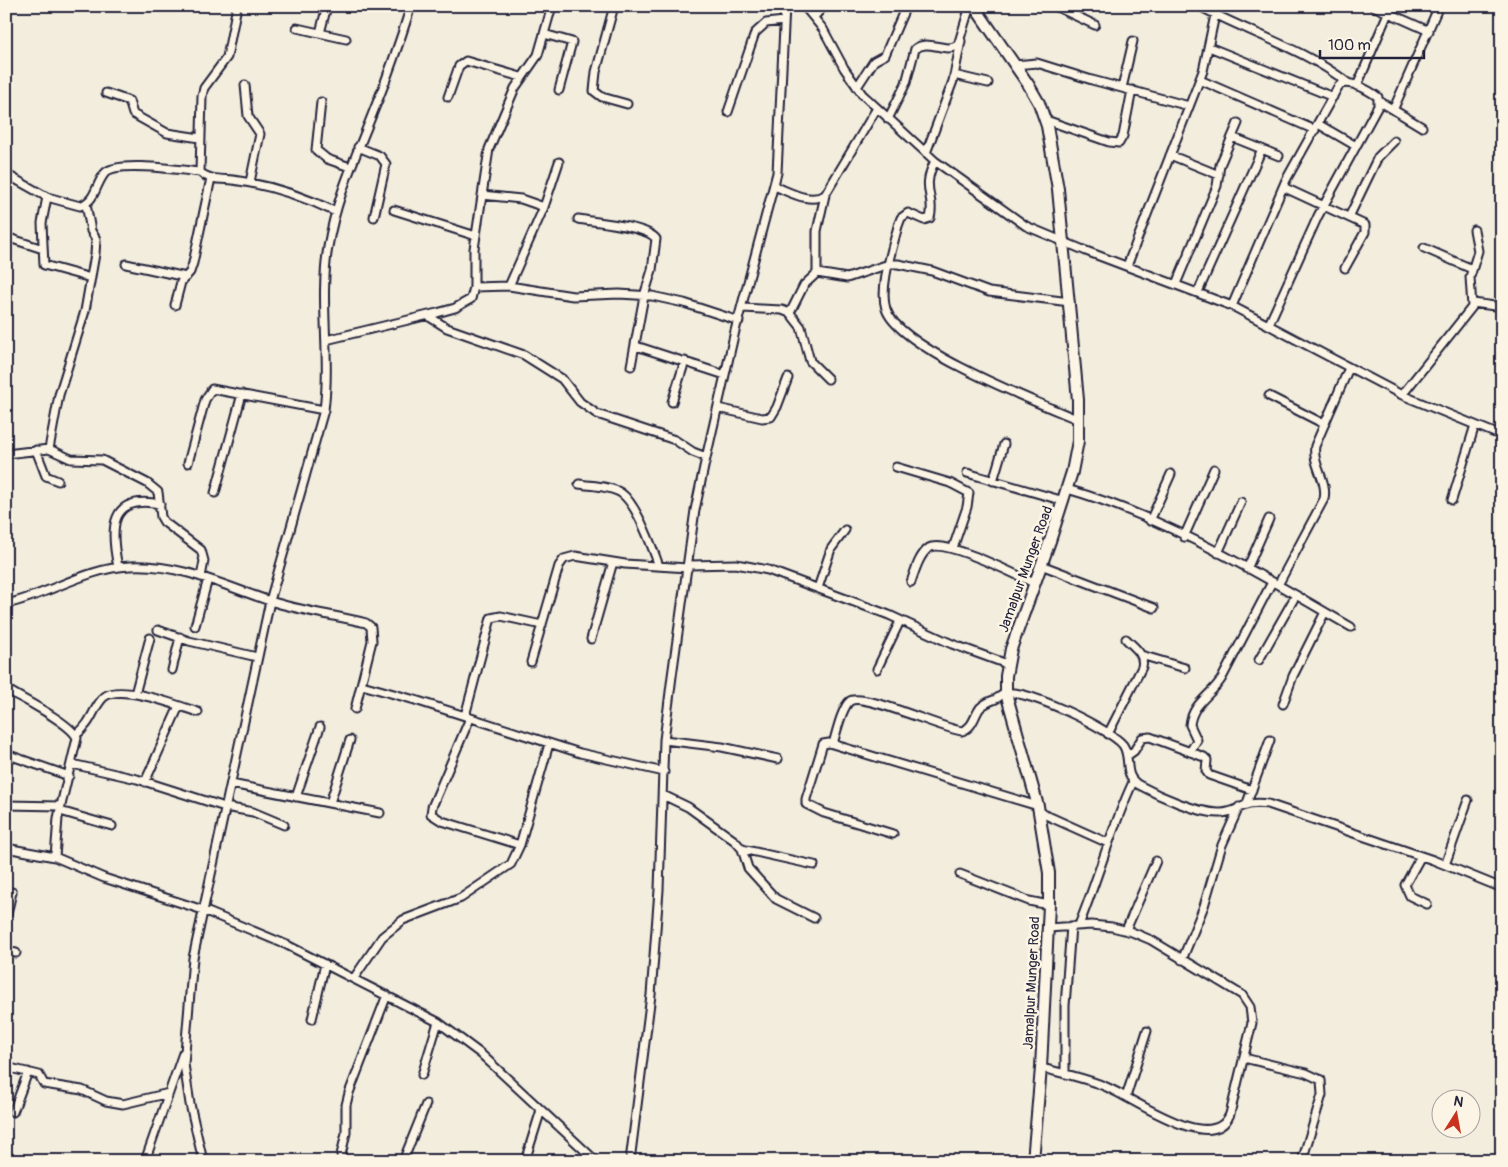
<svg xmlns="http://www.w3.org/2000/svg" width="1508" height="1167" viewBox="0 0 1508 1167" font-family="Pangolin,sans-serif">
<rect width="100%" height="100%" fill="#f3edde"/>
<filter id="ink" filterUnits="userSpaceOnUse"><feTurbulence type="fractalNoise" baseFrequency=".02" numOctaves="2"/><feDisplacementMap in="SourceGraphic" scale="10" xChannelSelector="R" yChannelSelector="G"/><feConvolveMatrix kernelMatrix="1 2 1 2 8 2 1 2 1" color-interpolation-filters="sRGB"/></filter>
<g filter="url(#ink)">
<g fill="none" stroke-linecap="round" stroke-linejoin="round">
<!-- street casing -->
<g stroke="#22223b" stroke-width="11">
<path id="street" d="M237 6 227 57 204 88 202 96 200 172C208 180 222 179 233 180 269 185 303 196 336 212
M614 6 596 72 594 91 602 97 627 104
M650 6H656
M804 6 823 29 844 68 862 94 935 161 1026 226 1086 251 1232 306 1402 395 1502 436
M1055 6 1095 25
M1199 6C1249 33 1303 48 1348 83
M1373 6 1429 31
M814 17 824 6
M297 28 346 39
M320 33 327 6
M544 34 572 42 559 90
M1209 47 1333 97
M1015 65 1037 63 1092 80 1189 106
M954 75 988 83
M1200 80 1315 130
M245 85 248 116 260 134 250 182
M1357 86 1391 6
M857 87 874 61 885 55 906 6
M1122 88 1133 41
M106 93 129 101 133 114 167 133 200 138
M448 97 459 66 466 61 521 77
M1379 101 1422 127
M321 102 316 150 327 159 350 167
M1394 108 1439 6
M728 112 755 33 766 23 784 21
M888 119 906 83 915 49C928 38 945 54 958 45L970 6
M1046 120 1109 142 1119 143 1123 136 1132 90
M1318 124 1356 146
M1232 137 1279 156
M358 147 380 156 386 164 374 217
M926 153 953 81 961 41
M1170 155 1219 175
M935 161C920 190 936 196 930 218L924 220 908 213 901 218 898 226C893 247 879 287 886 309 899 349 1039 403 1079 420
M6 174 47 197 80 206C96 201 95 185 105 173 116 160 181 170 200 172
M774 186C790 192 809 204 825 195L877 108
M1283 187 1365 225V232L1345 268
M482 195 521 199 544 207
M47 197 42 223 44 265 91 278
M394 210 476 236
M1349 217 1378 157 1394 141
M578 219C594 222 648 226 656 239L652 270 644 296 631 366
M6 237 43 249
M1424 248 1472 269
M126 264 186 277
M1127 266 1203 71 1215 15
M817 273V231L825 195
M1176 284 1217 186 1220 165 1238 123
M509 286 544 207 559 162
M474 287 509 286 573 296 619 294 652 296 684 303 739 321
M1198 292 1262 149
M1473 303 1502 307
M175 305 181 282 190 272 193 263 211 178
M1232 306 1286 180 1338 87 1341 84C1352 81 1368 90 1378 97V106L1318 216 1269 324
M743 308 782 310 790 313 801 327 810 361 828 379
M790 313 804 285 817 273 847 278 889 264H898L932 271 989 292 1070 302
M428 316 447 328 524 355 562 379 580 402 597 414 675 440 693 452 706 457
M326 340 437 313 455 308 471 299 474 287V249L489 149 515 88 538 55 552 6
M636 346 725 375
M1402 395 1472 307 1470 277 1478 251 1474 230
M1269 396 1324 424
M672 402 685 361
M718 408 762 418 771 417 777 407 788 378
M49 449 59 395 85 311 95 254 96 239 91 231 86 204
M36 450 46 476 58 481
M6 454 49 449 71 459 102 460 147 483 158 492 161 517 164 522 201 550 204 561 201 577
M188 463 205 400 212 389 324 410
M896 467 950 483 969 493 967 507 953 548
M967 473 1064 501
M993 481 1004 444
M579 484C591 486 611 486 621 493 636 503 653 549 659 566
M1067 489C1168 518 1261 575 1351 627
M215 493 242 394
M1452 500 1475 425
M1150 521 1171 474
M1184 537 1214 469
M1218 553 1241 502
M689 565 736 564 768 570 889 615 952 644 1007 664
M1041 565 1154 608
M118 567C110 529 109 494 160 504
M1247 569 1269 519
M911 582C915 571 919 555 929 548 945 538 1016 575 1034 583
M1278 585 1324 499C1328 480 1312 466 1315 446L1349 368
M818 588 831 549 845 530
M6 604C48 595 86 568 130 566 178 563 225 586 270 601 301 611 334 615 366 623L371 627 372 641 355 709
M195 626 208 579
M158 630 189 641 257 657
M591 639 613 562
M1141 655 1185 668
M1259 660 1296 595
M531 662 559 566 564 559 575 556 625 564 688 568
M877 669 900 621
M172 670 180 637
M362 685 415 700 580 753 664 772
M6 689C22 699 71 723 77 738L58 818 55 857
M135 694 150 638
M1283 704 1293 676 1325 612
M465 716 491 618 501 616 542 625
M470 718 432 807 431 814 442 821 520 845
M1108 734 1142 667C1145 654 1135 648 1126 639
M76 735C93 722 93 707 104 697 120 683 179 706 198 712
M664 740 722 747 778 759
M833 744C836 734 842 707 850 701 863 692 943 729 962 731 973 728 974 716 980 708 985 703 990 701 996 699 999 697 1003 694 1006 693 1027 689 1110 729 1123 745 1132 758 1122 776 1139 785 1159 796 1199 814 1221 813 1240 812 1242 800 1268 804L1433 860 1502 888
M1190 752 1197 740 1190 725C1192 703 1212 695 1222 678L1272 582
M6 754 69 776
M1127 756 1134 751 1142 738 1150 737 1204 757 1207 760 1206 771 1209 775 1252 790
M72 764 137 779 225 807 253 812 284 825
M145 782 179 706
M231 784 380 813
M663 795 688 807 735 841 742 849 748 868 776 899 814 918
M296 797 320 727
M330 803 350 740
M1247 803 1270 740
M6 805 61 806
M60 811 112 826
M1039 812 1108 843
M893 834 824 813 806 804V799L823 744 829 743 1038 806
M6 848 55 857 104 878 203 910 287 945 438 1022 481 1054 596 1161
M742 849 814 865
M1421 856 1405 885 1410 896 1427 904
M1445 865 1468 800
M960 874 1029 901 1049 905
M6 919 12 892
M1079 925C1098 878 1111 829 1133 782
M1126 930 1156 861
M6 951 16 953
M1182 960 1204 906 1222 845 1239 807
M354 978 382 937 403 920 461 898 511 864 520 845 549 744
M312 1019 325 964
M1244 1058 1306 1073 1321 1080 1322 1095 1302 1161
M6 1067 39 1075 44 1084 82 1090 106 1101 123 1104 169 1093
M1041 1068C1062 1073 1084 1078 1104 1086 1129 1095 1213 1158 1230 1114L1252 1023 1250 1007 1242 995 1151 940 1132 932 1112 927 1091 925 1048 928
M1065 1074V1006L1071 926
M422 1075 438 1022
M1126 1097 1147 1031
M13 1112 28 1072
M341 1155 346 1133V1105L349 1093 387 995
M145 1161 183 1053
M203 1161 190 1104 184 1064 193 958 270 601 324 410C331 356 319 301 328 247 336 198 356 156 374 110 388 76 400 41 411 6
M403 1161 426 1104
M525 1161 541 1110
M630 1161 651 995 659 890 664 740 672 676 695 510 704 467 735 331 777 173 785 6"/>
</g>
<!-- secondary casing -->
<g stroke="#22223b" stroke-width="14">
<path id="secondary" d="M974 6 1028 84 1039 103 1047 126 1058 189 1078 400V441L1072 472 1050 541 1011 649 1006 676V693L1038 806 1049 873V905L1041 1068 1033 1161"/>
</g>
<!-- street -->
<use href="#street" stroke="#fcf5e5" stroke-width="7"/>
<!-- secondary -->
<use href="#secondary" stroke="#fcf5e5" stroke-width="10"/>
</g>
</g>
<g text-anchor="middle" stroke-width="5" stroke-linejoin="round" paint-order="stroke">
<!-- street labels -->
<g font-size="14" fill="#22223b" stroke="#fcf5e5">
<text transform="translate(1025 569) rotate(-70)" y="5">Jamalpur Munger Road</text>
<text transform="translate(1031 983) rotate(-87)" y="5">Jamalpur Munger Road</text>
</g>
</g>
<!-- margin -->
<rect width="1508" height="1167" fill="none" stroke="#fcf5e5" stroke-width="25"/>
<rect x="12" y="12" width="1483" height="1142" fill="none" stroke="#22223b" stroke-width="2" filter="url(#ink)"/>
<!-- north arrow -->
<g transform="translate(1456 1114) rotate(11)"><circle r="24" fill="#fcf5e5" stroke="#a5a1a1"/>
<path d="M0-4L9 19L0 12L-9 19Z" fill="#c8321e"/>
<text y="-8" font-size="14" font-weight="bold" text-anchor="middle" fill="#22223b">N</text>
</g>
<!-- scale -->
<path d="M1320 50v8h104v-8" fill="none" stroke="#22223b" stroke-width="2.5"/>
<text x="1328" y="50" font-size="15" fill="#22223b" stroke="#fcf5e5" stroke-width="4" paint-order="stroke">100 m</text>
</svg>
